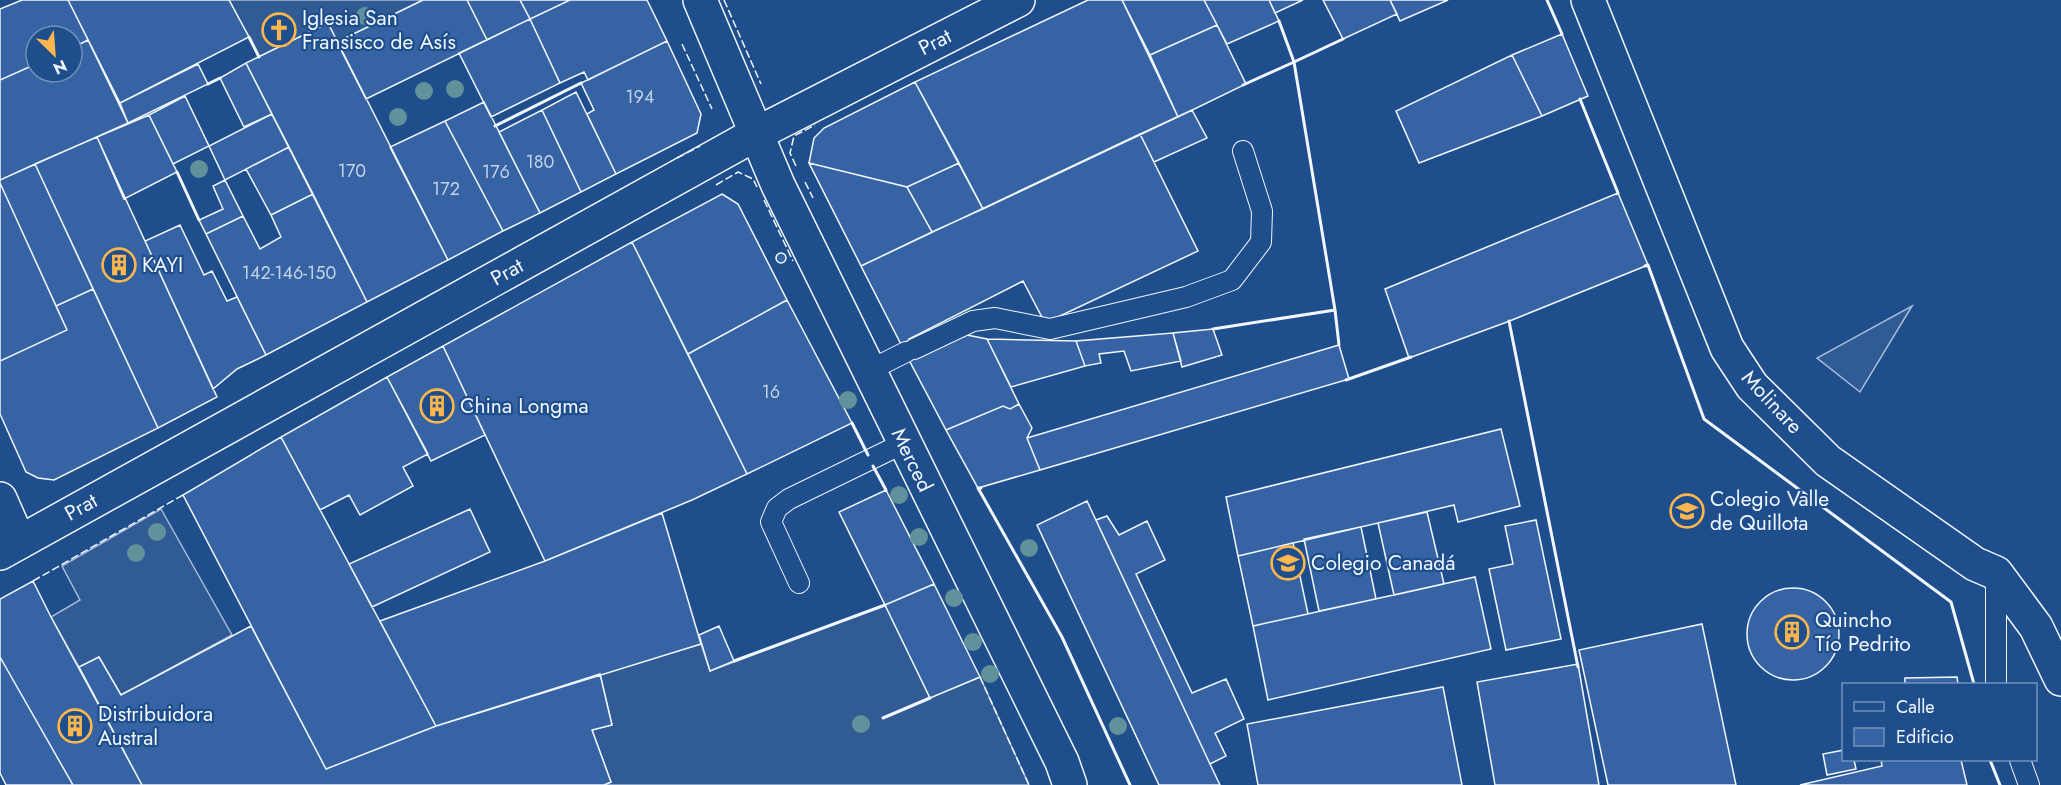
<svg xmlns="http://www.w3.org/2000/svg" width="2061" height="785" viewBox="0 0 2061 785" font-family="Jost,sans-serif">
<rect width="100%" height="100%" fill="#1f4e8c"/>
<!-- built -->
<path fill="#305b95" stroke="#a8bbd7" stroke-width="1.5" d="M229 0H423L337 42 328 23 259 57Z
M1912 306 1860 392 1817 358Z
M161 509 232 635 121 695 99 657 79 667 51 617 80 600 62 566Z
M885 605 930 697 980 677 1029 785H604L611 782 592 730 612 725 600 674 701 644 710 671Z"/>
<!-- building -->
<path fill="#3563a3" stroke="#f2f6ff" stroke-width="1.5" d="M22 0H68L88 40 72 48V36H36V64L0 80V9Z
M68 0H229L249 37 120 103Z
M423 0H467L487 40 366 99 337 42Z
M467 0H520L530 19 487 40Z
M520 0H570L530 19Z
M570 0H647L667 41 588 80 584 72 560 83 530 19Z
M1088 0H1122L1178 117 983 209 915 82Z
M1122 0H1204L1217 25 1150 55Z
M1204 0H1269L1279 21 1227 44Z
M1269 0H1303L1275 13Z
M1323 0H1390L1397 14 1343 39Z
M1390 0H1448L1400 21Z
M530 19 560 83 491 117 459 53Z
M328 23 448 260 367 302 246 63Z
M1217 25 1246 84 1178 117 1150 55Z
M1562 34 1588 96 1542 116 1512 55Z
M88 40 128 123 0 180V80L36 64V72H72V48Z
M667 41 701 114 697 133 616 174 587 114 594 110 581 83Z
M1512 55 1542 116 1419 163 1396 111Z
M246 63 272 114 244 127 220 78Z
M198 64 208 84 128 123 120 103Z
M915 82 959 163 907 187 809 163 814 138 824 128Z
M576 92 616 174 581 192 542 110Z
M185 96 209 146 173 164 149 115Z
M484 102 540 213 503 231 445 121Z
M542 110 581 192 540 213 499 132Z
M1192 110 1207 138 1154 162 1140 134Z
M272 114 289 147 225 180 209 146Z
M149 115 177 172 124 199 97 137Z
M445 121 503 231 448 260 390 147Z
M1140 134 1198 251 1045 323 1023 281 909 339 917 355 909 360 861 266Z
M97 137 217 397 158 428 35 164Z
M289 147 313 194 271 215 246 169Z
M809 163 907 187 932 232 861 266Z
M959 163 983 209 932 232 907 187Z
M35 164 93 289 56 306 0 183V180Z
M225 180 243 216 206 234 199 220 223 209 213 186Z
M0 183 67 330 0 361Z
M1618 193 1648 265 1507 322 1409 358 1385 289Z
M313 194 367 302 266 355 206 234 243 216 260 249 281 237 271 215Z
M722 194 738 204 787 300 688 354 632 242Z
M180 225 204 275 212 271 227 301 237 297 266 355 237 369 213 389 145 241Z
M632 242 747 474 692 500 545 561 443 346Z
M776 258a5 5 0 1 1 10 0a5 5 0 1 1-10 0Z
M93 289 158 428 54 480 38 478 26 472 0 414V361L67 330 56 306Z
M787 300 852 423 747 474 688 354Z
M1213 329 1222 355 1182 367 1173 333Z
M1173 333 1181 361 1131 371 1124 351 1099 354 1101 363 1085 366 1076 341Z
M967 335 987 339 1019 404 1010 409 1003 406 946 430 909 360Z
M987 339 1076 341 1085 366 1011 387Z
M1339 345 1349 379 1040 470 1027 438Z
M443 346 485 435 431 461 387 377Z
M387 377 428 454 403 467 413 486 360 515 349 495 320 510 281 437Z
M1019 404 1032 428 1027 438 1040 470 978 488 946 430 1003 406 1010 409Z
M1501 429 1520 506 1458 522 1454 505 1238 556 1226 497Z
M281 437 436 726 326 769 183 495Z
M886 490 934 584 885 605 839 512Z
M1087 501 1210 764 1220 785H1159L1037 525Z
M470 509 490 552 372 607 349 564Z
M1427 512 1444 584 1394 595 1378 523Z
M662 513 701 644 436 726 380 621 545 561Z
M1107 516 1119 535 1147 521 1165 560 1136 574 1192 693 1226 679 1244 719 1215 733 1226 756 1210 764 1096 520Z
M1536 520 1561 639 1506 650 1489 569 1513 564 1505 526Z
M1361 527 1376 599 1319 611 1304 539Z
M1293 543 1308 614 1253 626 1238 556Z
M1475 577 1491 649 1268 700 1253 626Z
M33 581 51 617 142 785H73L0 657V599Z
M934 584 980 677 930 698 885 605Z
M1747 634a46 46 0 1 1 92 0a46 46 0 1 1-92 0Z
M1702 624 1736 785H1608L1579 650Z
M251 626 326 769 436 726 600 674 612 725 592 730 611 782 604 785H142L79 667 99 657 121 695Z
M719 626 734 661 710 671 699 635Z
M0 657 73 785H6L0 773Z
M1578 664 1599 785H1495L1477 682Z
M1957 677 1958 684H1905V678Z
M1443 687 1462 785H1258L1247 724Z
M1844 750V760H1854L1856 769 1827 775 1823 754Z
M1881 760H1961L1967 785H1800L1882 766Z"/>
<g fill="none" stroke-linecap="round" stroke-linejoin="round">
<!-- service casing -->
<g stroke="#f2f6ff" stroke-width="22">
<path id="service" d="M914 349 973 321 995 318 1050 329 1186 297 1232 280 1261 242 1262 211 1243 151
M868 371 906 352
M1996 575V684
M799 583 771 522 777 508 789 499 904 443
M2020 760 2029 785"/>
</g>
<!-- minor casing -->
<g stroke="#f2f6ff" stroke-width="36">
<path id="minor" d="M1588 0 1727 348 1752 386 1828 461 1975 564 1996 573 2036 627 2061 679
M0 499 19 542"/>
</g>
<!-- tertiary casing -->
<g stroke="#f2f6ff" stroke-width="36">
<path id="tertiary" d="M0 553 754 135 1018 0"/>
</g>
<!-- secondary casing -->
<g stroke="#f2f6ff" stroke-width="36">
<path id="secondary" d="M700 0 778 185 1062 762 1070 785"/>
</g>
<!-- service -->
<use href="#service" stroke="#1f4e8c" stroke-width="20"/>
<!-- minor -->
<use href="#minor" stroke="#1f4e8c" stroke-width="33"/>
<!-- tertiary -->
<use href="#tertiary" stroke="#1f4e8c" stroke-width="33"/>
<!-- secondary -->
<use href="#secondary" stroke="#1f4e8c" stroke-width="33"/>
<!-- fence -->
<path stroke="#f2f6ff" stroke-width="1.5" stroke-dasharray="8 3" stroke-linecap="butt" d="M724 0 761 84
M682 44 712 109
M677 158 700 146
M796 166 790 153 794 136 815 125
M805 182 813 198
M716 185 738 172 753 179 757 187
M764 200 793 261
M33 581 183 495
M980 677 1029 785"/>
<!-- wall -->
<path stroke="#f2f6ff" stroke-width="3" d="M1547 0 1562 34
M1279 21 1294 62 1343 39
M249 37 259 57
M208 84 220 78
M1580 99 1618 193
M495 126 581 83
M177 172 199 220
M1645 266 1648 265 1704 419 1951 602 1974 684
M1335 310 1339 345
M1509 321 1578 667
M1213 329 1335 310 1294 62 1243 85
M1346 380 1411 357
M852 423 868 455
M873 466 886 490
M981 488H978L1062 637 1130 785
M734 661 885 605
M883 718 930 698
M1990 760 2000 785"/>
</g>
<!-- trees -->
<g fill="#61919a">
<circle cx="365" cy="16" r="9"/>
<circle cx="455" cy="89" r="9"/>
<circle cx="424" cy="91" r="9"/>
<circle cx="398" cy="117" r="9"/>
<circle cx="199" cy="169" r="9"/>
<circle cx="848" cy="400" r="9"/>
<circle cx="899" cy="495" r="9"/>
<circle cx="157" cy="532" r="9"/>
<circle cx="919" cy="537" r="9"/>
<circle cx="1029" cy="548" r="9"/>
<circle cx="136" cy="553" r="9"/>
<circle cx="954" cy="598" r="9"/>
<circle cx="973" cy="642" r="9"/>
<circle cx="990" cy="674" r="9"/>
<circle cx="861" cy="724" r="9"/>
<circle cx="1118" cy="726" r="9"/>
</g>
<!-- icons -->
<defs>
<g id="church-ring" transform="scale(1.725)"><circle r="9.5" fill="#1f4e8c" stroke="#ffb74d" stroke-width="1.5"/><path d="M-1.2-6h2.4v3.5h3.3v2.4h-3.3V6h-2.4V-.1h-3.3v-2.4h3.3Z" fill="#ffb74d"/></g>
<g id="building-ring" transform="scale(1.725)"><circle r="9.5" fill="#1f4e8c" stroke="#ffb74d" stroke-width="1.5"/><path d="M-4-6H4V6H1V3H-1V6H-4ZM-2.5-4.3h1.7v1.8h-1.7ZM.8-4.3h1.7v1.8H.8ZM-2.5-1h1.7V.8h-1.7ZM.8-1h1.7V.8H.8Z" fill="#ffb74d"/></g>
<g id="school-ring" transform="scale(1.725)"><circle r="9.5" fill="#1f4e8c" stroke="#ffb74d" stroke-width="1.5"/><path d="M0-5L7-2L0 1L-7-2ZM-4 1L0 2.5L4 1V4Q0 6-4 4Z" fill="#ffb74d"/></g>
</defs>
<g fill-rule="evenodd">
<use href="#church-ring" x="279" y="30"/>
<use href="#building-ring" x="119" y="265"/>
<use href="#building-ring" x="437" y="406"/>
<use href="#school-ring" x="1687" y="511"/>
<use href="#school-ring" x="1288" y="563"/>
<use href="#building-ring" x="1792" y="632"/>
<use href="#building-ring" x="75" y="726"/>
</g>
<g text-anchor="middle" stroke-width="4.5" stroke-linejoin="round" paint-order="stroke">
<!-- number labels -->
<g font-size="18" fill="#c3d1e8">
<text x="640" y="103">194</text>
<text x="540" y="168">180</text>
<text x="352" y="177">170</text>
<text x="496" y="178">176</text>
<text x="446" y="195">172</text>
<text x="289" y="279">142-146-150</text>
<text x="771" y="398">16</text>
</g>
<!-- poi labels -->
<g font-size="21" fill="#f2f6ff" stroke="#1f4e8c" text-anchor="start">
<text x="302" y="25">Iglesia San<tspan x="302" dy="24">Fransisco de Asís</tspan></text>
<text x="142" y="272">KAYI</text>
<text x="460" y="413">China Longma</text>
<text x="1710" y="506">Colegio Valle<tspan x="1710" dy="24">de Quillota</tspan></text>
<text x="1311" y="570">Colegio Canadá</text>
<text x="1815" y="627">Quincho<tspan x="1815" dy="24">Tío Pedrito</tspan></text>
<text x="98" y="721">Distribuidora<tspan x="98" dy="24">Austral</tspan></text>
</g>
<!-- street labels -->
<g font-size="21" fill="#f2f6ff" stroke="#1f4e8c">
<text transform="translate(935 42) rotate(-27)" y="7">Prat</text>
<text transform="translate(507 272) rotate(-29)" y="7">Prat</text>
<text transform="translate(1772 402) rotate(47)" y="7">Molinare</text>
<text transform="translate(912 460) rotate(64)" y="7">Merced</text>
<text transform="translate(81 507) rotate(-29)" y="7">Prat</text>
</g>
</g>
<!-- legend -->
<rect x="1842" y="683" width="195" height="78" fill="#1f4e8c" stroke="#7391ba" stroke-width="1.5"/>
<rect x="1854" y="702" width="30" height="9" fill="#1f4e8c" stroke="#7391ba" stroke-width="1.5"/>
<text x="1896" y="713" font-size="18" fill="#f2f6ff">Calle</text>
<rect x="1854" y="728" width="30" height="18" fill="#3563a3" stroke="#7391ba" stroke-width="1.5"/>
<text x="1896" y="743" font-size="18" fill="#f2f6ff">Edificio</text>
<!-- north arrow -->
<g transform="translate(54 54) rotate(155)"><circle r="28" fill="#1f4e8c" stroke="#7391ba" stroke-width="1.5"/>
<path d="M0-4.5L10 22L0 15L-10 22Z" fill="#ffb74d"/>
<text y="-9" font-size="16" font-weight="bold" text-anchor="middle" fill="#f2f6ff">N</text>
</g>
</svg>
